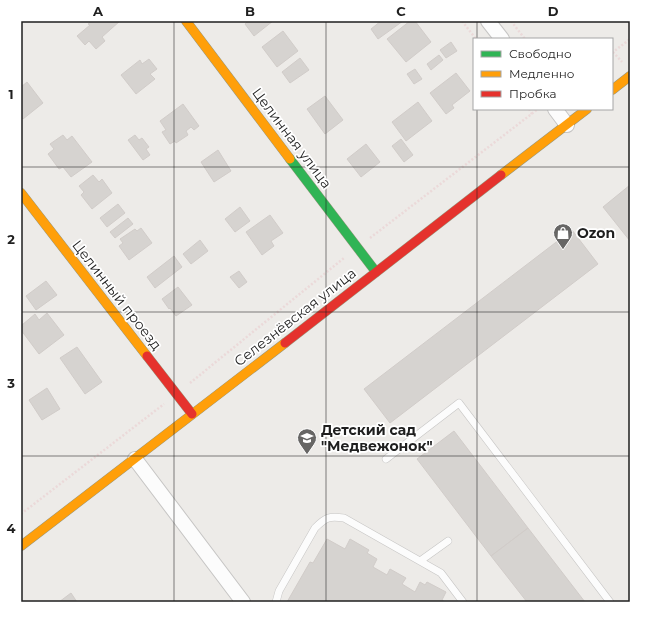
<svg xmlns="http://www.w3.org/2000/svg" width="651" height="623" viewBox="0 0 651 623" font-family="Montserrat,sans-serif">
<rect width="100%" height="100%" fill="#edebe8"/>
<!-- building -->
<path fill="#d6d3d0" stroke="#d1ccc9" d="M92 21H120L102 37 105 41 96 49 89 41 85 45 77 36 90 25 88 24Z
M248 21H273L254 36 245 24Z
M381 21H403L378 39 371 29Z
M410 21H415L431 42 406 62 387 39Z
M283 31 298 51 277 67 262 47Z
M451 42 457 51 446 58 440 50Z
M439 55 443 60 431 70 427 64Z
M300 58 309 70 290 83 282 72Z
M149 59 157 69 150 74 155 79 136 94 121 75 140 60 142 64Z
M415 69 422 79 414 84 407 74Z
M456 73 470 91 452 105 454 108 446 114 430 93Z
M27 82 43 103 23 119 21 117V87Z
M325 96 343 120 325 134 307 109Z
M418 102 432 121 406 141 392 122Z
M183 104 199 126 194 130 191 127 186 131 188 135 176 143 175 141 170 144 162 132 166 130 160 121Z
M63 135 67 140 72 136 92 162 71 177 63 167 59 169 48 154 54 149 50 144Z
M135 135 139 140 142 138 149 147 146 149 150 155 143 160 128 140Z
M401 139 413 155 404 162 392 146Z
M366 144 380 162 361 177 347 159Z
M218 150 231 171 214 182 201 162Z
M93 175 99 182 102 179 112 193 92 209 81 195 84 192 79 186Z
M630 185V241L603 207Z
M118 204 125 213 107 227 100 218Z
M240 207 250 221 235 232 225 219Z
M270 215 283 233 271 241 274 246 262 255 246 232Z
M128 218 133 224 115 238 110 232Z
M141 228 152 243 129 260 119 246 123 243 120 239 135 229 137 231Z
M572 230 598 264 390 423 364 389Z
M200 240 208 251 191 264 183 254Z
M174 256 182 267 155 288 147 277Z
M239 271 247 282 239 288 230 277Z
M46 281 57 295 36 310 26 296Z
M178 287 192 305 176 316 170 308 169 309 162 299Z
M47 313 64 335 39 354 21 330V329L23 327 22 325 35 314 39 320Z
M77 347 102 382 85 394 60 358Z
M47 388 60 409 42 420 29 400Z
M454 431 528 528 491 556 417 459Z
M528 528 585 602H527L491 556Z
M327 539 345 549 350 539 369 550 367 553 377 559 373 567 387 575 390 569 406 578 402 584 415 592 420 582 425 585 427 582 446 592 442 600 445 602H287L310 562 313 563Z
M71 593 77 602H59Z"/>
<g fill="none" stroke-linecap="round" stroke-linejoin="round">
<!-- lane casing -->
<g stroke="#c6c5c4" stroke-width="8">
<path id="lane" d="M386 459 459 403 610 602
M420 561 448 541
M276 602 279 591 315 528C326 517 329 516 344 518L441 573 463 602"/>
</g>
<!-- street casing -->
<g stroke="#c6c5c4" stroke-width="16">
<path id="street" d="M488 21 502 39
M555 109 567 125
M135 459 243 602"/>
</g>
<!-- fast casing -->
<g stroke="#98987e" stroke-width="10">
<path id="fast" d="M290 159 376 272"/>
</g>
<!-- slow casing -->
<g stroke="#98987e" stroke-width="10">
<path id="slow" d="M186 21 290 159
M612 90 630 76
M501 175 587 109
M21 193 147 356
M21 546 285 343"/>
</g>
<!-- jam casing -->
<g stroke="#98987e" stroke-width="10">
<path id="jam" d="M285 343 501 175
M147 356 192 414"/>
</g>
<!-- path -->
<path stroke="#ebd9d9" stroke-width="2.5" stroke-dasharray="2 2" stroke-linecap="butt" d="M462 21 476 39
M511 21 525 39
M613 52 622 62
M612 53 630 39
M529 109 532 114
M370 238 538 109
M190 383 344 258
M21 514 164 404"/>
<!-- lane -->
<use href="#lane" stroke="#fcfcfc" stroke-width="7"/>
<!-- street -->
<use href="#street" stroke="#fcfcfc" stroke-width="14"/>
<!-- fast -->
<use href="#fast" stroke="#30b455" stroke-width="9"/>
<!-- slow -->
<use href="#slow" stroke="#ff9f0a" stroke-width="9"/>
<!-- jam -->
<use href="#jam" stroke="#e5322d" stroke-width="9"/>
</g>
<!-- grid -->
<path fill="none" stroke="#1f1f1f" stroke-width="1" stroke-opacity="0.55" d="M174 21V602M326 21V602M477 21V39M477 109V602M21 167H630M21 312H630M21 456H630"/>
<!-- icons -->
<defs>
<g id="shop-pin" transform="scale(1)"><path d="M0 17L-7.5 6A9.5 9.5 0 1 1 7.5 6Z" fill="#676665" stroke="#fff"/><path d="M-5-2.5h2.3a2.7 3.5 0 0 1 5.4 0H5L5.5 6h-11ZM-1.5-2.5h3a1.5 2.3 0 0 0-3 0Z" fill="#fff"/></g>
<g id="school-pin" transform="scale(1)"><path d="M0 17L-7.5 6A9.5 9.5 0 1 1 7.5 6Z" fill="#676665" stroke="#fff"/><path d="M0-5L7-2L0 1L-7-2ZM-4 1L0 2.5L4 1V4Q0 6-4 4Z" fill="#fff"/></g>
</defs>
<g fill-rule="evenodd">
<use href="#shop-pin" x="563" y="233"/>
<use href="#school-pin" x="307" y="438"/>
</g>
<g text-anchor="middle" stroke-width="3.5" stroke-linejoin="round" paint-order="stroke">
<!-- street labels -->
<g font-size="14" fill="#1f1f1f" stroke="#fff">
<text transform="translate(292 138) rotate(53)" y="5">Целинная улица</text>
<text transform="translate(117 295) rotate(52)" y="5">Целинный проезд</text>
<text transform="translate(295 317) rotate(-38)" y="5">Селезнёвская улица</text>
</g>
<!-- poi labels -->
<g font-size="14" font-weight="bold" fill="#1f1f1f" stroke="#fff" text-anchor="start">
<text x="577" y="238">Ozon</text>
<text x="321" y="435">Детский сад<tspan x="321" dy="16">"Медвежонок"</tspan></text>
</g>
</g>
<!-- border -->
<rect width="651" height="623" fill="none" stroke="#ffffff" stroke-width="44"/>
<!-- legend -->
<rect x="473" y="38" width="140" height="72" fill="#ffffff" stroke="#a5a5a5"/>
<rect x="481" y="51" width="20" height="6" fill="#30b455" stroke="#a5a5a5"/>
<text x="509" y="58" font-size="12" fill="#1f1f1f">Свободно</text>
<rect x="481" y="71" width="20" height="6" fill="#ff9f0a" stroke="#a5a5a5"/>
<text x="509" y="78" font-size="12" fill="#1f1f1f">Медленно</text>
<rect x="481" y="91" width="20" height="6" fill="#e5322d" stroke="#a5a5a5"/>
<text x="509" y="98" font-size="12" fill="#1f1f1f">Пробка</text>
<rect x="22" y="22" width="607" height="579" fill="none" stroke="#1f1f1f" stroke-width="1.5"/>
<g font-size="13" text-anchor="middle" font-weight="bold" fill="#1f1f1f">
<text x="98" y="16">A</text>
<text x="250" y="16">B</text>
<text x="401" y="16">C</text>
<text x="553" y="16">D</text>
<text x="11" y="99">1</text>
<text x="11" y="244">2</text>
<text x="11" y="388">3</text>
<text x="11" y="533">4</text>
</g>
</svg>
